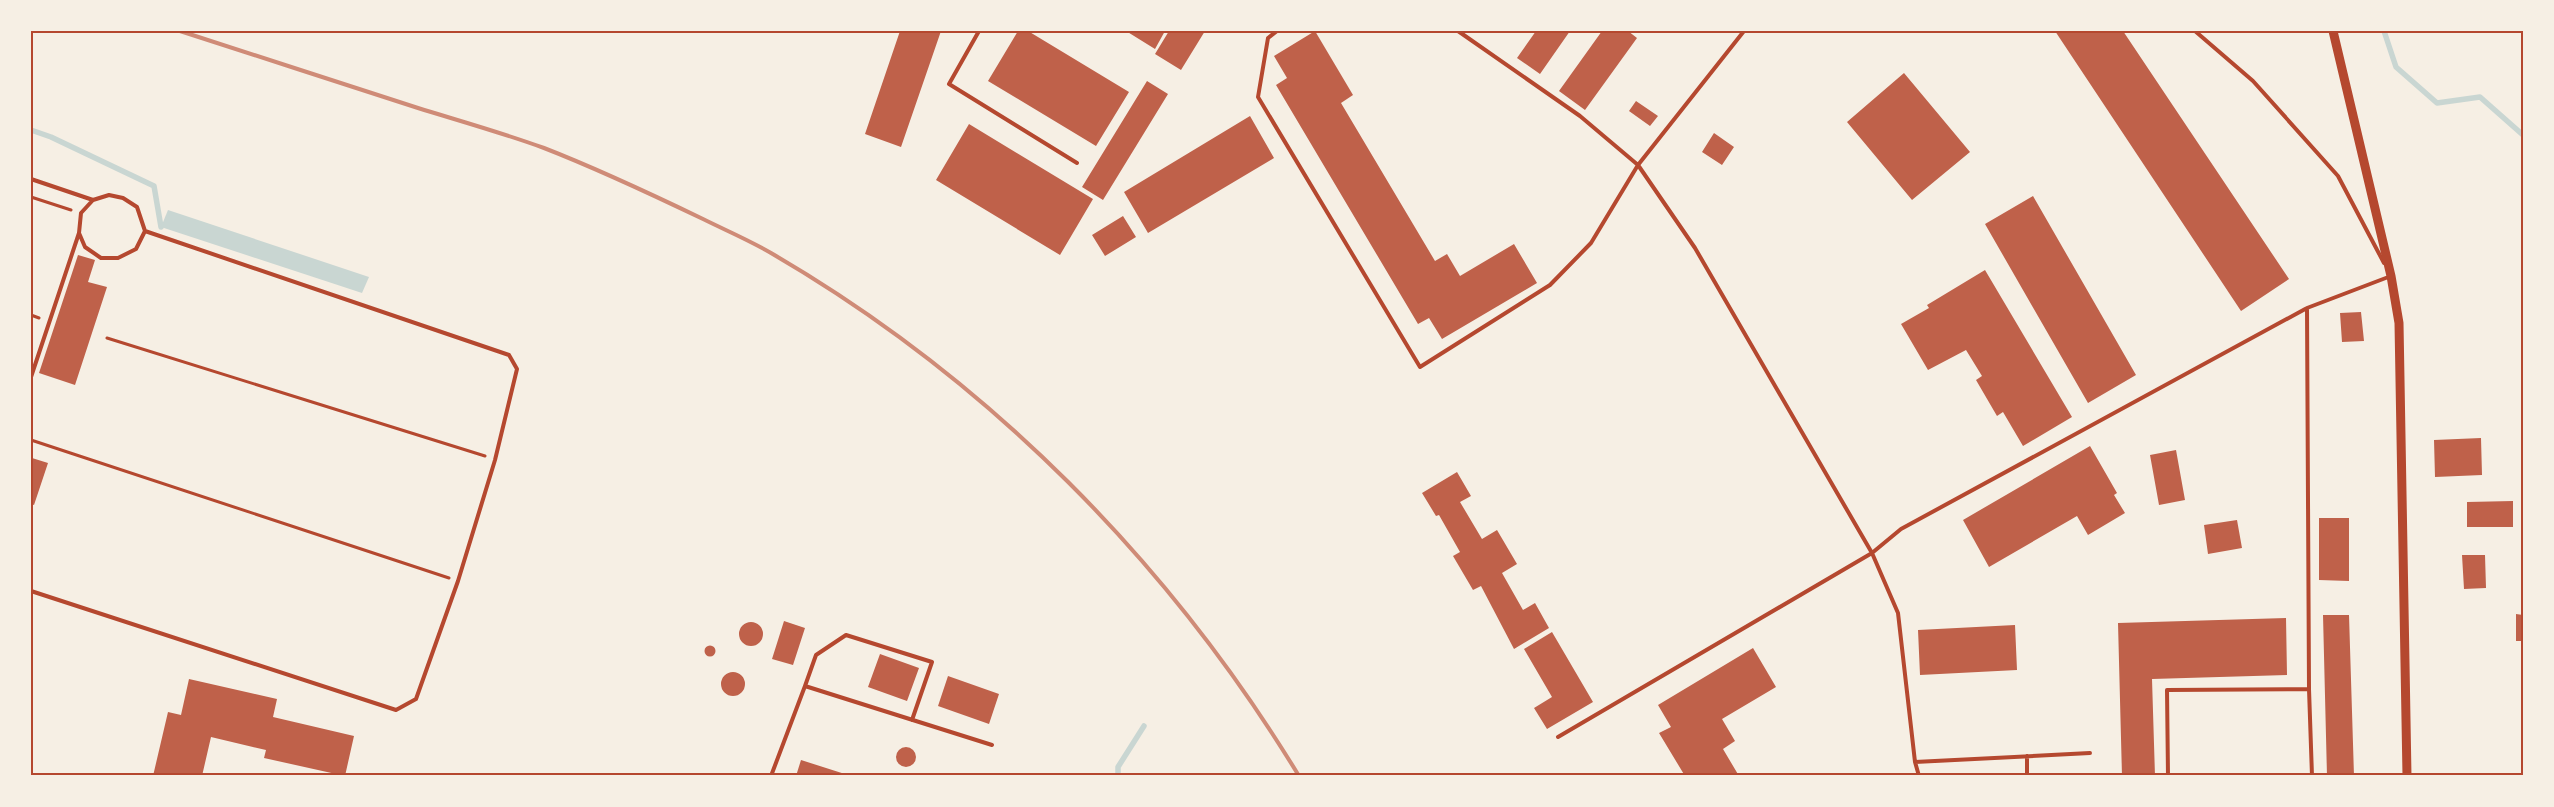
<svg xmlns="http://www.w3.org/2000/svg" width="2554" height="807" viewBox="0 0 2554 807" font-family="Ubuntu,sans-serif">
<rect width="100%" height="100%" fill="#f6efe4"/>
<!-- water -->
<path fill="#c9d6d2" d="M168 210 369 277 362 293 161 227Z"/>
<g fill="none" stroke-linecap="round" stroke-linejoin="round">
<!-- stream -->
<path stroke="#c9d6d2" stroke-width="5.5" d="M2384 31 2396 67 2437 103 2480 97 2523 135
M31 130 51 137 154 186 161 227
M1118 776V767L1144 726"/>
</g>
<!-- building -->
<path fill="#bf614a" d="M900 31H941L901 147 865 134Z
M1018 31H1028L1129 92 1096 146 988 81Z
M1126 31H1165L1155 49Z
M1169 31H1205L1181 70 1155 54Z
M1315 31 1353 95 1341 103 1435 261 1447 254 1460 276 1514 244 1537 283 1442 339 1429 318 1418 324 1276 85 1287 78 1274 56Z
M1536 31H1570L1540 74 1517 58Z
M1602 31H1628L1637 38 1585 110 1559 91Z
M2055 31H2123L2289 279 2241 311Z
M1904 73 1970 152 1912 200 1847 122Z
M1147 81 1168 94 1103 200 1082 187Z
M1636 101 1658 116 1650 126 1629 111Z
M1250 116 1274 158 1148 233 1124 192Z
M969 124 1093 199 1060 255 936 180Z
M1714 133 1734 147 1722 165 1702 152Z
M2033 196 2136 375 2088 403 1985 224Z
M1123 216 1136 237 1105 256 1092 235Z
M78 255 95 260 88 282 107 287 75 385 39 373Z
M1985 270 2072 417 2023 446 2003 412 1997 416 1976 380 1982 376 1966 350 1928 370 1901 324 1929 308 1927 305Z
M2361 312 2364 341 2342 342 2340 313Z
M2481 438 2482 475 2435 477 2434 440Z
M2090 446 2117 493 2114 495 2125 513 2088 535 2077 516 1989 567 1963 520Z
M2176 450 2185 500 2159 505 2150 455Z
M32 458 48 463 34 505 31 504Z
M1457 472 1471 496 1460 502 1482 539 1497 530 1517 564 1502 573 1523 610 1535 603 1549 628 1514 649 1481 586 1473 590 1453 556 1460 552 1439 515 1436 516 1422 493Z
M2513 501V527H2467V502Z
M2319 518H2349V581L2319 580Z
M2237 520 2242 548 2208 554 2204 525Z
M2462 555H2485L2486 588 2464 589Z
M2516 614 2523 615V641H2516Z
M2323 615H2349L2354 776H2327Z
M2286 618 2287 675 2152 679 2155 776H2122L2118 623Z
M784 621 805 628 793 665 772 659Z
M739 634a12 12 0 1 1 24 0a12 12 0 1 1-24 0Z
M2015 625 2017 670 1920 675 1918 630Z
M1552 632 1593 702 1547 729 1534 708 1552 697 1524 649Z
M704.5 651a5.5 5.5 0 1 1 11 0a5.5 5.5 0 1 1-11 0Z
M1753 648 1776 687 1722 719 1735 741 1723 749 1739 776H1685L1659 733 1671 727 1658 705Z
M880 654 919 668 907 701 868 687Z
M721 684a12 12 0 1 1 24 0a12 12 0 1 1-24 0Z
M948 676 999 694 989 724 938 706Z
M189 679 277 699 273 717 354 736 345 776 264 758 266 750 211 737 202 776H153L168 712 181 715Z
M896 757a10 10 0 1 1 20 0a10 10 0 1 1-20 0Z
M801 760 848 775V776H796Z"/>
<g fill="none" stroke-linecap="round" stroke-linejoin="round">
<!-- path -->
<path stroke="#b5482f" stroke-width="3" d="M31 197 71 210
M31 315 39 318
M107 338 485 456
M31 440 449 578"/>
<!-- service -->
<path stroke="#b5482f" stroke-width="4" d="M979 31 949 84 1077 163
M1277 31 1268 38 1258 97 1420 367 1550 285 1591 243 1638 165 1744 31
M1458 31 1580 116 1638 165 1695 248 1872 553 1898 613 1915 762 1919 776
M2195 31 2253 81 2338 176 2384 263
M31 179 93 200 109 195 123 198 137 207 145 231 136 249 118 258H101L85 247 79 233 81 213 93 200
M2307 308 2309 689 2312 776
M31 377 79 233
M31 591 396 710 416 699 458 581 495 460 517 369 509 355 145 231
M805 686 816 655 846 635 932 662 912 720
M1558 737 1872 553 1901 529 2307 308 2391 276
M2027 756V776
M1915 762 2090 753
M771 776 805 686 992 745
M2168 776 2167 690 2309 689"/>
<!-- tertiary -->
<path stroke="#b5482f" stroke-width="9" d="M2333 31 2391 276 2399 323 2407 776"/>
<!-- rail -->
<path stroke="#cf8b77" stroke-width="4" d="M180 31C259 57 339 82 418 108 460 121 503 133 544 148 598 169 651 194 703 219 725 230 749 240 771 253 988 379 1169 562 1299 776"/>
</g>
<!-- border -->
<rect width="2554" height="807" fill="none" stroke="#f6efe4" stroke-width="65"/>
<rect x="32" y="32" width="2490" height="742" fill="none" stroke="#b5482f" stroke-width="2"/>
</svg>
